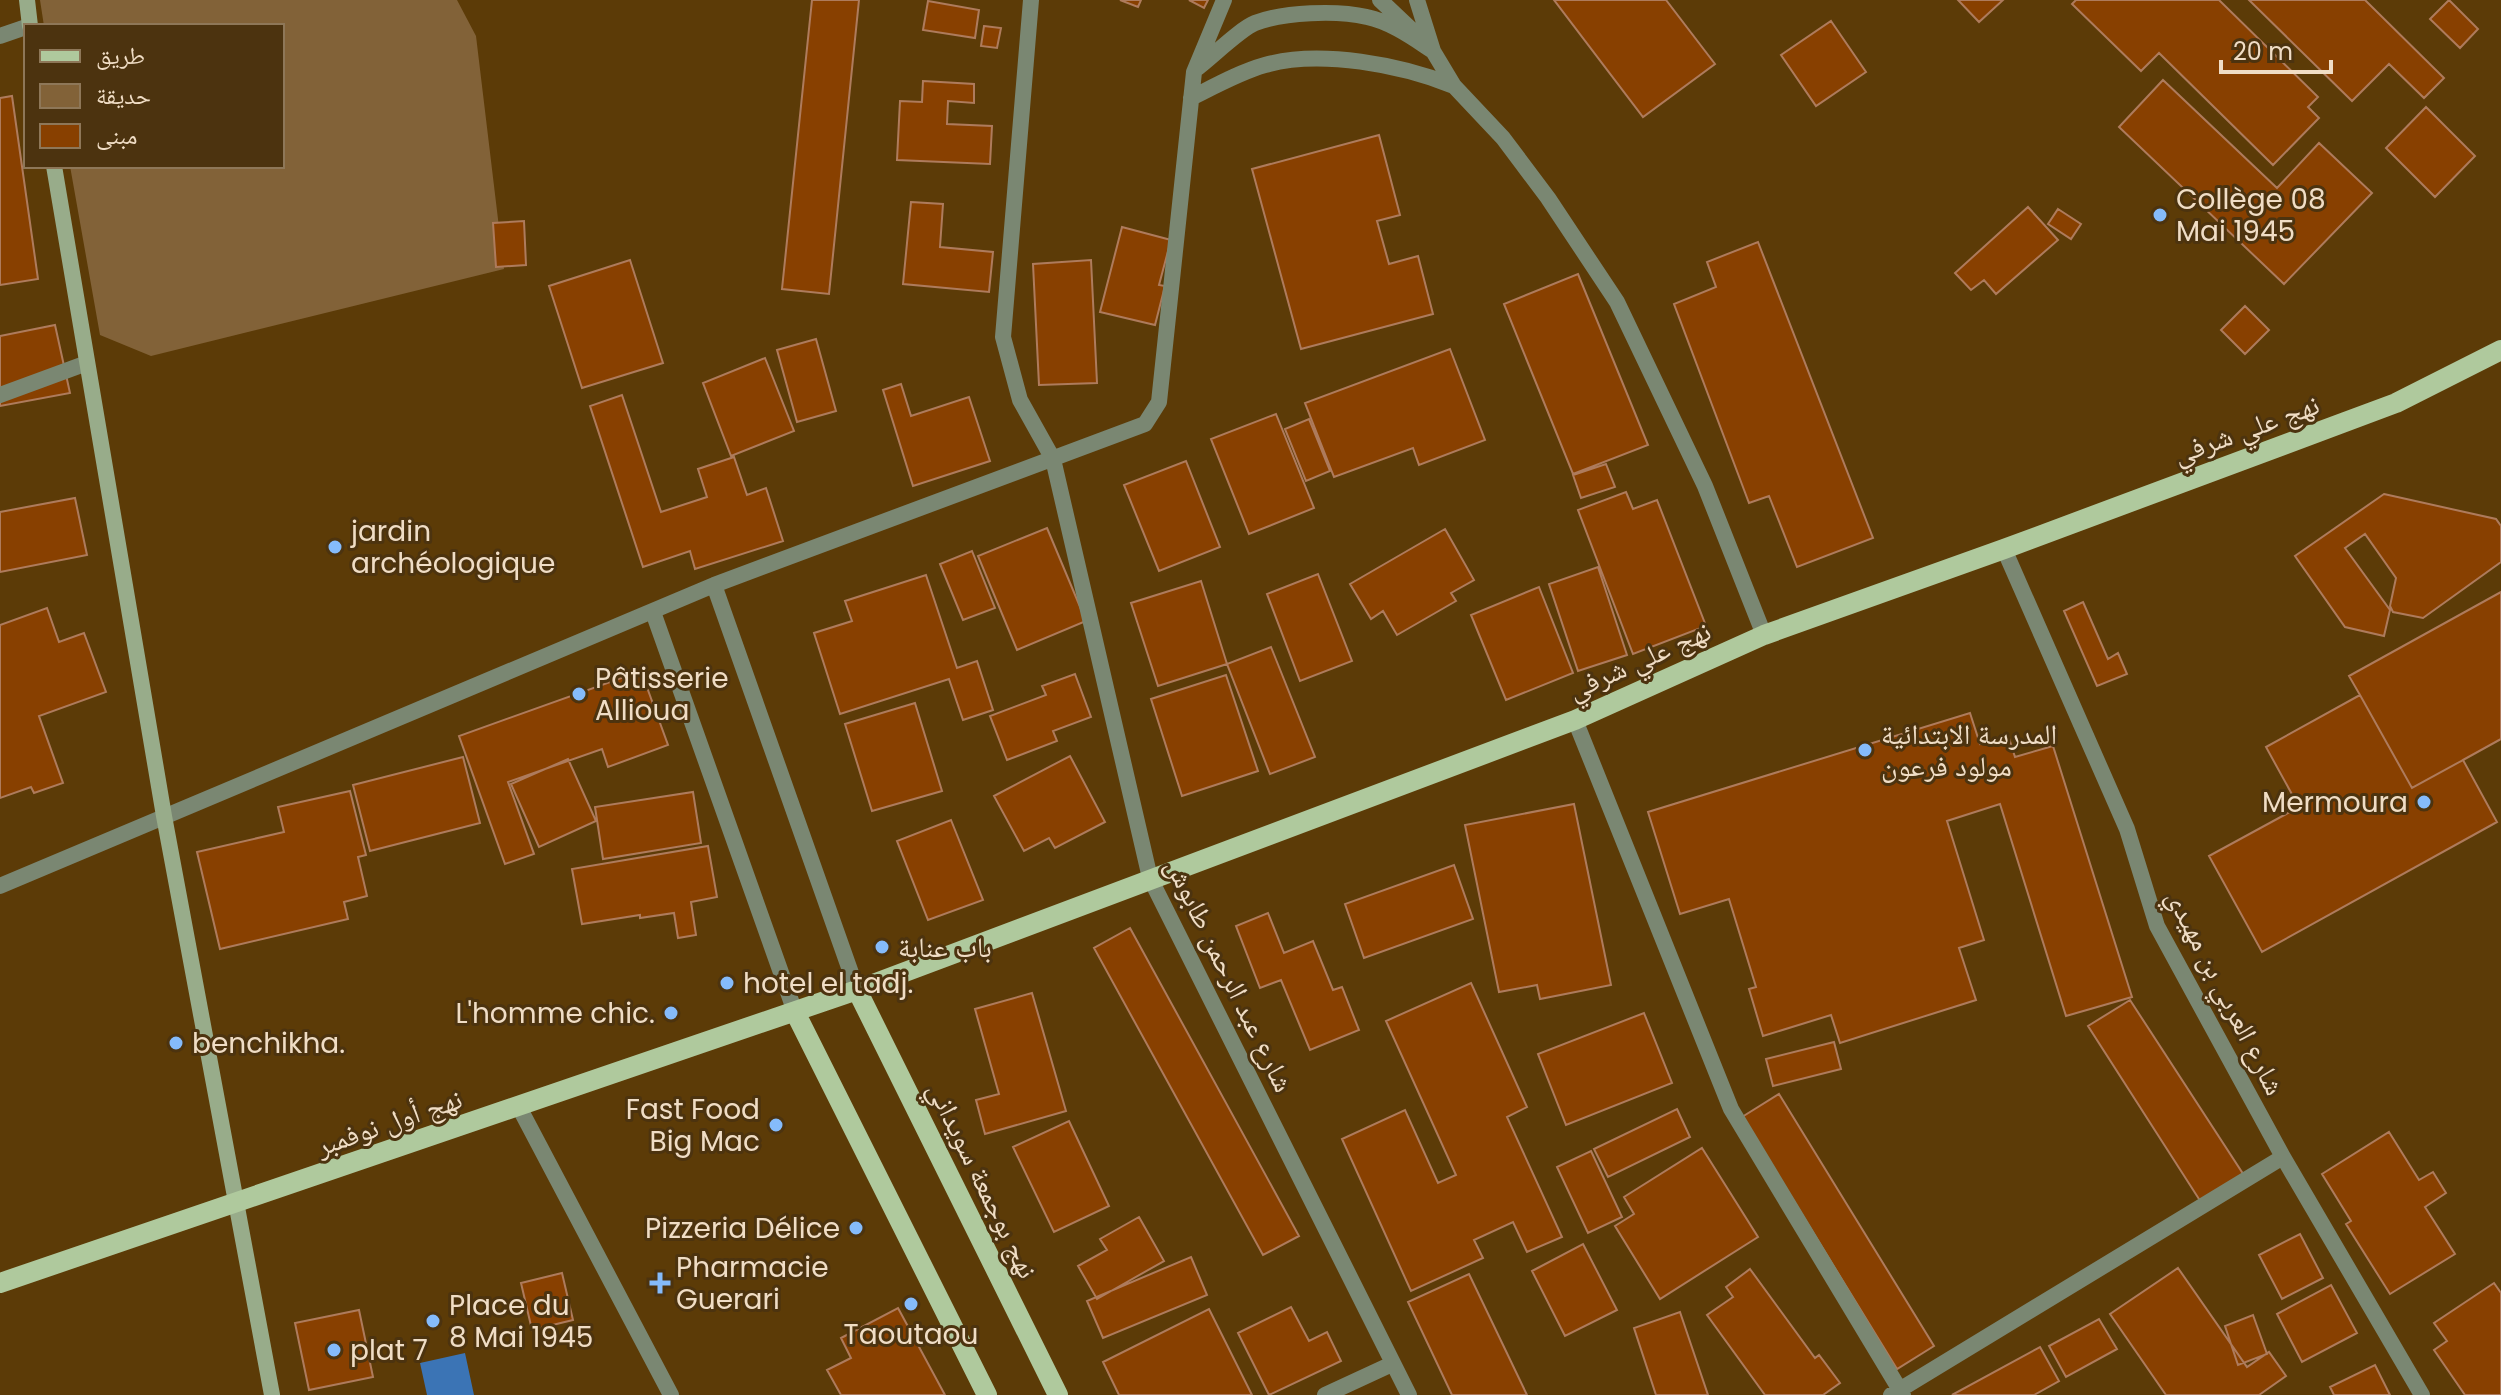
<svg xmlns="http://www.w3.org/2000/svg" width="2501" height="1395" viewBox="0 0 2501 1395" font-family="Poppins,'Noto Naskh Arabic',sans-serif">
<rect width="100%" height="100%" fill="#5c3b07"/>
<!-- green -->
<path fill="#826238" d="M40 0H457L476 36 504 269 151 356 100 335 70 166H282V26H44Z"/>
<!-- water -->
<path fill="#3b74b5" d="M465 1353 474 1395H427L420 1363Z"/>
<!-- building -->
<path fill="#884000" stroke="#ae7b5c" stroke-width="2" d="M812 0H859L829 294 782 289Z
M1120 0H1141L1138 7Z
M1189 0H1208L1204 8Z
M1554 0H1666L1715 64 1643 117Z
M1958 0H2003L1979 22Z
M2076 0H2219L2318 97 2308 107 2319 118 2273 165 2159 53 2141 71 2072 4Z
M2249 0H2365L2444 78 2424 98 2389 64 2352 101Z
M2449 0 2478 29 2460 48 2430 19Z
M928 1 979 10 975 38 923 30Z
M1831 21 1866 72 1816 106 1781 55Z
M984 26 1001 28 997 48 981 46Z
M2163 80 2277 188 2319 143 2372 193 2284 284 2119 127Z
M923 81 974 84V103L948 101 947 124 992 126 990 164 897 160 900 101 922 102Z
M12 96 38 279 0 285V98Z
M2426 107 2475 156 2435 197 2386 148Z
M1379 135 1400 215 1377 221 1389 264 1418 256 1433 314 1301 349 1252 169Z
M911 202 943 204 940 247 993 252 989 292 903 284Z
M2028 207 2058 240 1996 294 1984 280 1971 290 1955 273Z
M2058 209 2081 224 2071 239 2048 224Z
M524 221 526 265 496 267 493 223Z
M1122 227 1171 240 1159 285 1165 286 1155 325 1100 312Z
M1758 242 1873 538 1797 567 1769 496 1749 503 1674 304 1716 287 1707 262Z
M630 260 663 363 582 388 549 286Z
M1091 260 1097 383 1039 385 1033 264Z
M1578 274 1648 445 1573 474 1504 304Z
M2245 306 2269 330 2245 354 2221 330Z
M55 325 70 393 0 406V336Z
M816 339 836 411 797 422 777 350Z
M1450 349 1485 440 1419 465 1413 448 1334 477 1305 403Z
M765 358 794 431 731 456 703 383Z
M901 384 911 416 969 397 990 461 913 486 883 390Z
M622 395 661 512 707 497 698 469 734 457 747 495 766 488 783 541 695 569 690 551 643 567 590 406Z
M1276 414 1314 508 1249 534 1211 439Z
M1309 419 1330 471 1306 481 1285 429Z
M1186 461 1220 547 1159 571 1124 485Z
M1606 464 1615 487 1581 498 1573 475Z
M1626 492 1633 509 1657 500 1706 626 1633 654 1578 510Z
M2384 494 2496 519 2501 526V562L2423 618 2393 612 2390 606 2396 578 2365 534 2345 548 2390 610 2384 636 2345 627 2295 556Z
M75 498 87 555 0 572V512Z
M1047 528 1086 621 1017 650 978 556Z
M1445 529 1474 580 1451 593 1456 601 1397 635 1383 611 1371 619 1350 584Z
M972 551 995 608 963 620 940 564Z
M1598 567 1627 655 1578 671 1549 584Z
M1318 574 1352 661 1300 681 1267 594Z
M926 575 957 668 977 661 993 710 963 720 949 679 840 714 814 633 852 621 845 601Z
M1201 581 1227 664 1158 686 1131 603Z
M1539 587 1573 673 1506 700 1471 615Z
M2501 592V739L2463 760 2497 822 2262 952 2209 856 2299 807 2266 747 2360 695 2349 676Z
M2083 602 2108 659 2118 653 2127 674 2097 686 2064 611Z
M47 608 59 642 84 633 106 692 39 716 63 783 34 793 31 787 0 798V625Z
M1271 647 1315 757 1270 774 1227 664Z
M641 671 668 745 608 767 602 749 508 782 534 854 505 864 459 736Z
M1075 674 1091 717 1053 731 1057 741 1007 760 990 716 1046 695 1042 686Z
M1226 675 1258 771 1182 796 1151 699Z
M2360 695 2412 788 2463 760 2497 822 2262 952 2209 856 2299 807 2266 747Z
M915 703 942 791 872 811 845 724Z
M1970 713 1980 744 2008 735 2015 757 2053 746 2132 997 2066 1016 2000 804 1947 821 1984 940 1959 948 1976 1000 1840 1043 1831 1015 1763 1036 1749 989 1756 987 1729 899 1680 914 1648 812Z
M1070 756 1105 822 1055 848 1049 838 1024 851 994 796Z
M463 757 480 823 370 851 353 785Z
M568 759 596 821 539 847 511 784Z
M350 791 366 855 358 857 367 896 344 902 348 919 220 949 197 852 284 832 278 807Z
M693 792 701 843 603 859 595 807Z
M1574 804 1611 985 1540 999 1537 985 1499 992 1465 825Z
M951 820 983 900 928 920 897 841Z
M708 846 717 897 691 902 696 935 678 938 674 913 640 918V915L582 924 572 869Z
M1454 865 1473 919 1364 958 1345 904Z
M1268 913 1284 953 1313 941 1333 990 1342 987 1359 1030 1310 1050 1281 980 1260 988 1236 926Z
M1130 928 1299 1236 1263 1255 1094 948Z
M1471 983 1527 1107 1507 1117 1562 1237 1527 1252 1513 1222 1474 1240 1483 1258 1411 1291 1342 1139 1405 1110 1438 1183 1456 1175 1386 1021Z
M1032 993 1066 1111 985 1134 976 1100 999 1094 975 1009Z
M2130 1000 2249 1183 2206 1210 2088 1026Z
M1644 1013 1672 1083 1566 1125 1538 1054Z
M1834 1042 1841 1069 1773 1086 1766 1059Z
M1779 1094 1934 1346 1897 1369 1742 1117Z
M1677 1109 1690 1137 1608 1177 1594 1149Z
M1069 1121 1109 1206 1054 1232 1013 1147Z
M2389 1132 2419 1180 2433 1172 2446 1193 2425 1207 2455 1254 2390 1294 2346 1224 2351 1221 2322 1174Z
M1702 1148 1758 1237 1660 1299 1615 1226 1634 1214 1624 1197Z
M1591 1151 1622 1217 1588 1233 1557 1167Z
M1139 1217 1164 1261 1097 1299 1078 1266 1107 1250 1100 1239Z
M2300 1234 2323 1278 2282 1299 2259 1255Z
M1583 1244 1617 1310 1565 1336 1532 1271Z
M1191 1257 1207 1295 1103 1338 1087 1301Z
M2178 1268 2247 1367 2269 1352 2286 1376 2259 1395H2166L2110 1314Z
M1750 1269 1815 1358 1819 1355 1840 1383 1823 1395H1765L1707 1315 1733 1297 1726 1287Z
M562 1273 573 1320 532 1330 521 1283Z
M1469 1274 1527 1395H1452L1408 1302Z
M2494 1283 2501 1293V1395H2465L2434 1350 2447 1341 2434 1323Z
M2331 1285 2357 1333 2302 1362 2277 1314Z
M1291 1307 1309 1341 1327 1332 1341 1361 1269 1395 1238 1333Z
M898 1308 945 1395H841L827 1370 851 1358 841 1338Z
M1209 1309 1252 1395H1119L1103 1362Z
M359 1310 373 1377 309 1390 295 1323Z
M1680 1312 1708 1395H1656L1634 1328Z
M2253 1315 2267 1354 2238 1365 2225 1326Z
M2099 1319 2117 1349 2066 1377 2049 1346Z
M2040 1347 2059 1381 2034 1395H1952Z
M2375 1365 2390 1395H2334L2330 1387Z"/>
<g fill="none" stroke-linecap="round" stroke-linejoin="round">
<!-- street -->
<path stroke="#7a8772" stroke-width="16" d="M1031 0 1003 337 1020 400 1053 459 1150 878 1409 1395
M1380 0 1415 33
M1417 0 1433 51 1454 86 1503 138 1548 198 1617 302 1705 486 1764 635
M0 36 26 27
M1196 69C1211 58 1240 29 1255 23 1284 12 1337 10 1367 17 1391 22 1413 38 1433 51
M1191 98C1215 86 1240 72 1265 65 1320 49 1402 65 1454 86
M0 395 87 363
M2004 549 2127 829 2157 926 2283 1157 2422 1395
M714 585 857 990
M653 612 795 1012
M1575 720 1731 1109 1903 1395
M0 886 714 585 1145 424 1159 402 1194 72 1224 0
M519 1107 671 1395
M1325 1395 1392 1364
M1891 1395 2283 1157"/>
<!-- secondary -->
<path stroke="#98ac8a" stroke-width="16" d="M27 0 30 26
M54 166 164 816 272 1395"/>
<!-- primary -->
<path stroke="#afc99d" stroke-width="20" d="M857 990 1058 1395
M795 1012 987 1395
M0 1283 857 990 1575 720 1764 635 2004 549 2396 403 2501 350"/>
</g>
<!-- markers -->
<g fill="#85bbfb" stroke="#4c330f" stroke-width="3">
<circle cx="2160" cy="215" r="8"/>
<circle cx="335" cy="547" r="8"/>
<circle cx="579" cy="694" r="8"/>
<circle cx="1865" cy="750" r="8"/>
<circle cx="2424" cy="802" r="8"/>
<circle cx="882" cy="947" r="8"/>
<circle cx="727" cy="983" r="8"/>
<circle cx="671" cy="1013" r="8"/>
<circle cx="176" cy="1043" r="8"/>
<circle cx="776" cy="1125" r="8"/>
<circle cx="856" cy="1228" r="8"/>
<path d="M656 1271h8v8h8v8h-8v8h-8v-8h-8v-8h8z"/>
<circle cx="911" cy="1304" r="8"/>
<circle cx="433" cy="1321" r="8"/>
<circle cx="334" cy="1350" r="8"/>
</g>
<g text-anchor="middle" stroke-width="6" stroke-linejoin="round" paint-order="stroke">
<!-- poi labels -->
<g font-size="28" fill="#f0ddc5" stroke="#4c330f" text-anchor="start">
<text x="2176" y="209">Collège 08<tspan x="2176" dy="32">Mai 1945</tspan></text>
<text x="351" y="541">jardin<tspan x="351" dy="32">archéologique</tspan></text>
<text x="595" y="688">Pâtisserie<tspan x="595" dy="32">Allioua</tspan></text>
<text x="1881" y="744">المدرسة الابتدائية<tspan x="1881" dy="32">مولود فرعون</tspan></text>
<text x="2408" y="812" text-anchor="end">Mermoura</text>
<text x="898" y="957">باب عنابة</text>
<text x="743" y="993">hotel el tadj.</text>
<text x="655" y="1023" text-anchor="end">L'homme chic.</text>
<text x="192" y="1053">benchikha.</text>
<text x="760" y="1119" text-anchor="end">Fast Food<tspan x="760" dy="32">Big Mac</tspan></text>
<text x="840" y="1238" text-anchor="end">Pizzeria Délice</text>
<text x="676" y="1277">Pharmacie<tspan x="676" dy="32">Guerari</tspan></text>
<text x="449" y="1315">Place du<tspan x="449" dy="32">8 Mai 1945</tspan></text>
<text x="911" y="1344" text-anchor="middle">Taoutaou</text>
<text x="350" y="1360">plat 7</text>
</g>
<!-- street labels -->
<g font-size="28" fill="#f0ddc5" stroke="#4c330f">
<text transform="translate(2246 429) rotate(-20)" y="10">نهج علي شرفي</text>
<text transform="translate(1639 660) rotate(-24)" y="10">نهج علي شرفي</text>
<text transform="translate(1230 975) rotate(64)" y="10">شارع عبد الرحمن طابوش</text>
<text transform="translate(2226 992) rotate(63)" y="10">شارع العربي بن مهيدي</text>
<text transform="translate(389 1122) rotate(-19)" y="10">نهج أول نوفمبر</text>
<text transform="translate(983 1180) rotate(64)" y="10">نهج بوجمعة سويداني</text>
</g>
</g>
<!-- legend -->
<rect x="24" y="24" width="260" height="144" fill="#4c330f" stroke="#8e7758" stroke-width="2"/>
<rect x="40" y="50" width="40" height="12" fill="#afc99d" stroke="#8e7758" stroke-width="2"/>
<text x="96" y="64" font-size="24" fill="#f0ddc5">طريق</text>
<rect x="40" y="84" width="40" height="24" fill="#826238" stroke="#8e7758" stroke-width="2"/>
<text x="96" y="104" font-size="24" fill="#f0ddc5">حديقة</text>
<rect x="40" y="124" width="40" height="24" fill="#884000" stroke="#8e7758" stroke-width="2"/>
<text x="96" y="144" font-size="24" fill="#f0ddc5">مبنى</text>
<!-- scale -->
<path d="M2221 60v12h110v-12" fill="none" stroke="#f0ddc5" stroke-width="4"/>
<text x="2233" y="60" font-size="24" fill="#f0ddc5" stroke="#4c330f" stroke-width="6" paint-order="stroke">20 m</text>
</svg>
